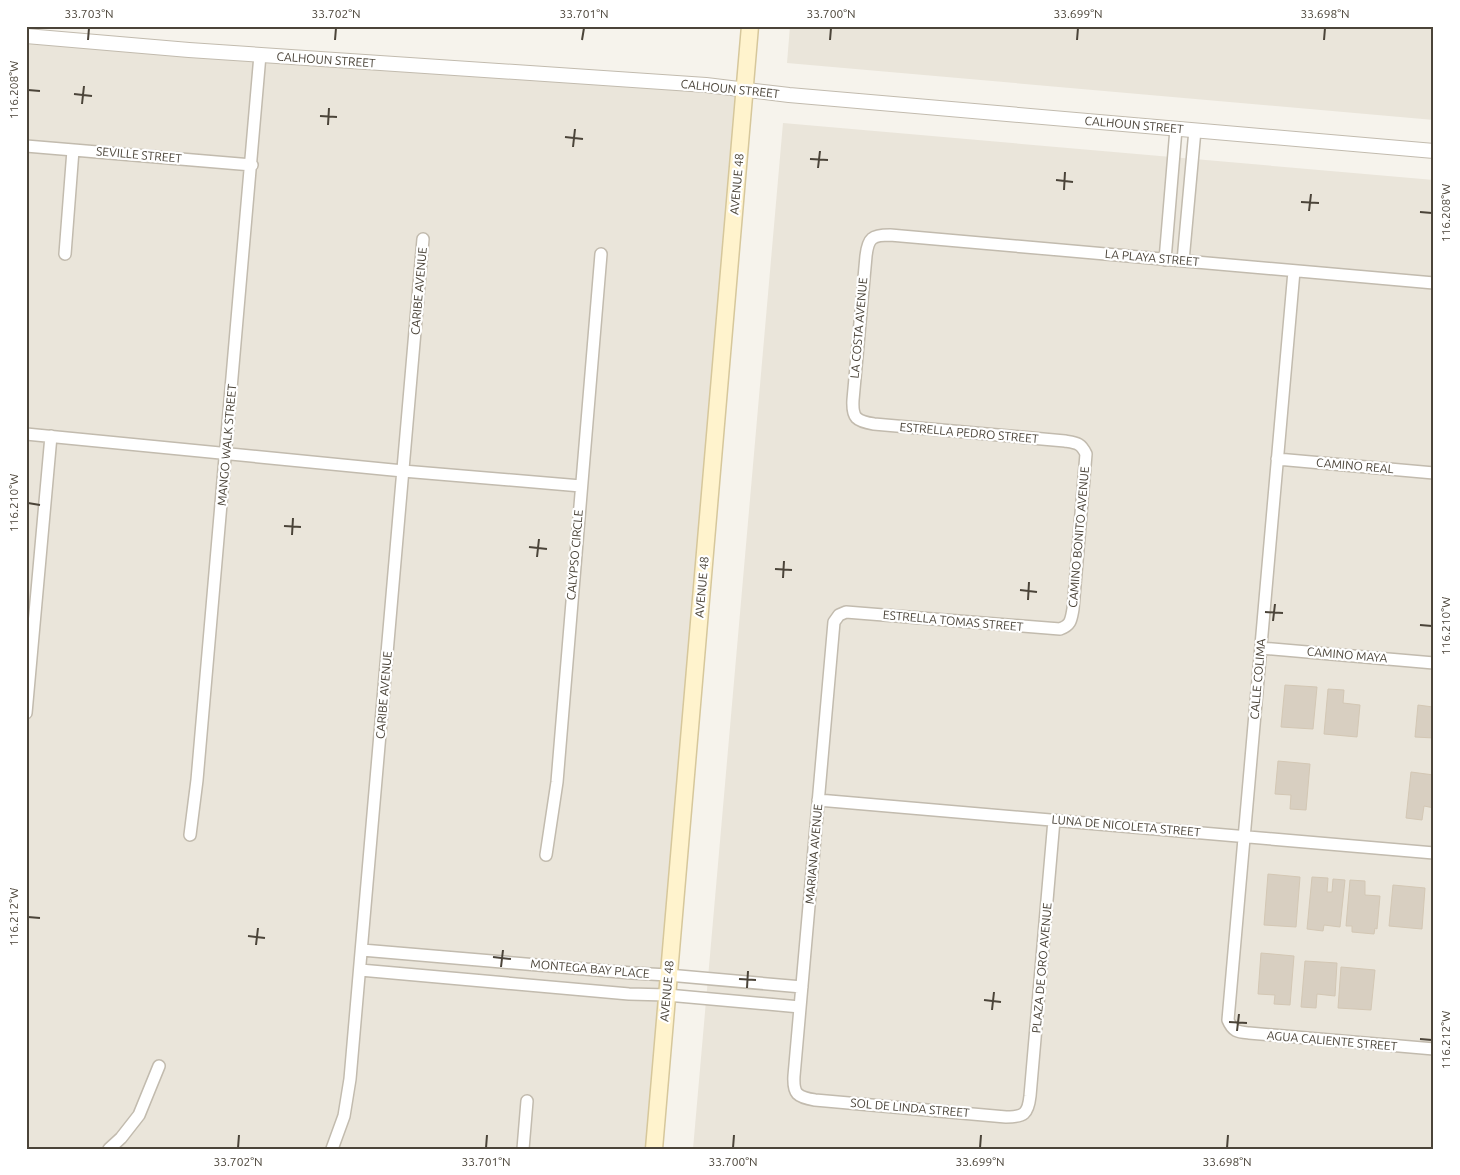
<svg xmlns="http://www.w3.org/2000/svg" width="1460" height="1175" viewBox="0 0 1460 1175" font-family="Ubuntu,sans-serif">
<rect width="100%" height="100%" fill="#f6f3ec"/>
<!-- residential -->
<path fill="#eae5da" d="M790 26H1434V120L787 63Z
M26 39 745 90 654 1149H26Z
M783 123 1434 180V1149H693Z"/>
<!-- building -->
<path fill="#d8cfc1" stroke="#d3c7b4" d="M1285 685 1317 687 1313 729 1281 727Z
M1328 689 1344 690 1343 703 1360 705 1357 737 1324 734Z
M1434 704V738L1415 737 1418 705 1433 707Z
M1278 761 1310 764 1306 810 1290 809 1291 795 1275 794Z
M1411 772 1434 775V808L1424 806 1422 820 1406 818Z
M1268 874 1300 877 1296 927 1264 925Z
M1312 877 1328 878 1327 892H1332L1333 879 1345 880 1340 927 1324 925 1323 931 1307 929Z
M1350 880 1365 881V895L1380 896 1377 929 1375 928 1374 934 1352 932V926H1346Z
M1393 885 1425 888 1422 929 1389 926Z
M1261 953 1294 956 1290 1005 1274 1004 1275 995 1258 994Z
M1305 961 1337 963 1335 996 1317 994 1316 1008 1301 1007Z
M1341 967 1375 970 1371 1010 1338 1008Z"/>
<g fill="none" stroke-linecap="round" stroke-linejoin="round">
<!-- minor casing -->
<g stroke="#c2bbae" stroke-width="14">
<path id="minor" d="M26 146 252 165
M65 254 73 150
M1165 260 1176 129
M1183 261 1195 130
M1294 271 1228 1020C1233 1032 1238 1032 1249 1033L1434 1049
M26 434 403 471 581 486
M1277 459 1434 473
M1261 648 1434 663
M26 713 51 436
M818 800 1434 853
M1054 820 1030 1096C1028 1114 1024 1117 1006 1117L815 1100C797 1097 793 1094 794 1076L834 622 839 615 846 612 1060 629C1071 625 1071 620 1073 609L1086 454C1081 443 1077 443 1065 441L874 424C856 421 852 418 853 400L866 256C868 238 872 235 890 235L1434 283
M190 835 197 780 260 55
M546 855 557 782 601 254
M362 950 632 973 668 975 802 987
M360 970 629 994 667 995 800 1007
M109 1149 121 1138 139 1115 159 1066
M332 1149 344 1116 350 1079 423 239
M523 1149 527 1101"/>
</g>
<!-- tertiary casing -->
<g stroke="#c2bbae" stroke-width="16">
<path id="tertiary" d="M26 36 189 50 706 85 789 95 1434 151"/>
</g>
<!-- secondary casing -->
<g stroke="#d6c79b" stroke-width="19">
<path id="secondary" d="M654 1149 750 26"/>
</g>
<!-- minor -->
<use href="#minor" stroke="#fff" stroke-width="11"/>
<!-- tertiary -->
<use href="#tertiary" stroke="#fff" stroke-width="14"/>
<!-- secondary -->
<use href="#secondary" stroke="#fff3cd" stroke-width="16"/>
</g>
<!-- ticks -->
<path fill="none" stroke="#4b4439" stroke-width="2" d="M88 40 89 28M335 40 336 28M582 40 584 28M830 40 831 28M1077 40 1078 28M1324 40 1325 28M28 90 40 91M74 94 92 96M82 104 84 86M320 116 337 117M328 125 329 108M565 137 583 139M573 147 575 129M810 159 828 160M818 168 820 151M1056 180 1073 182M1064 190 1065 172M1301 202 1319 203M1309 211 1311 194M1420 212 1432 213M28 503 40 505M284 526 301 527M292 535 293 518M529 547 547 549M537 557 539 539M775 569 792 570M783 578 784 561M1020 590 1037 592M1028 600 1029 582M1265 612 1283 613M1273 621 1275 604M1420 625 1432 626M28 917 40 918M248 936 265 938M256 945 258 928M493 957 511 959M501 967 503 950M739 979 756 980M747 988 748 971M984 1000 1001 1002M992 1010 994 992M1229 1022 1247 1023M1237 1031 1239 1014M1420 1039 1432 1040M238 1148 239 1135M486 1148 487 1135M733 1148 734 1135M980 1148 981 1135M1227 1148 1228 1135"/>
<g text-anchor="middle" stroke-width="4.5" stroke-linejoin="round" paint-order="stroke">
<!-- street labels -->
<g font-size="12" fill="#4b4439" stroke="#fff">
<text transform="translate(326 60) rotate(4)" y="4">CALHOUN STREET</text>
<text transform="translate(730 89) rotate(6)" y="4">CALHOUN STREET</text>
<text transform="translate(1134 125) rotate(5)" y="4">CALHOUN STREET</text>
<text transform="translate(139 155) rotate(5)" y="4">SEVILLE STREET</text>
<text transform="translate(737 184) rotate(-85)" y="4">AVENUE 48</text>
<text transform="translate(1152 258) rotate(5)" y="4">LA PLAYA STREET</text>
<text transform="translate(419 291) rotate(-85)" y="4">CARIBE AVENUE</text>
<text transform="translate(859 328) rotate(-85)" y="4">LA COSTA AVENUE</text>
<text transform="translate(969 433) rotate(5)" y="4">ESTRELLA PEDRO STREET</text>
<text transform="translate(227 445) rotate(-85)" y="4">MANGO WALK STREET</text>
<text transform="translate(1355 466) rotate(5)" y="4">CAMINO REAL</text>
<text transform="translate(1079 537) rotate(-85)" y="4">CAMINO BONITO AVENUE</text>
<text transform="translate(575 555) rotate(-85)" y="4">CALYPSO CIRCLE</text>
<text transform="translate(702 587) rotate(-85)" y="4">AVENUE 48</text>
<text transform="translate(953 621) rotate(5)" y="4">ESTRELLA TOMAS STREET</text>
<text transform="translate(1347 655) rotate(5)" y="4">CAMINO MAYA</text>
<text transform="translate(1258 679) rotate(-85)" y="4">CALLE COLIMA</text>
<text transform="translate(384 695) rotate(-85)" y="4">CARIBE AVENUE</text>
<text transform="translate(1126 826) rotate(5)" y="4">LUNA DE NICOLETA STREET</text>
<text transform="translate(814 854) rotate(-85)" y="4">MARIANA AVENUE</text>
<text transform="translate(1042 968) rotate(-85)" y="4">PLAZA DE ORO AVENUE</text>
<text transform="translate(590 969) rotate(5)" y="4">MONTEGA BAY PLACE</text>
<text transform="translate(667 991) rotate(-85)" y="4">AVENUE 48</text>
<text transform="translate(1332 1041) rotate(5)" y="4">AGUA CALIENTE STREET</text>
<text transform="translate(910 1108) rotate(5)" y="4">SOL DE LINDA STREET</text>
</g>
</g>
<!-- border -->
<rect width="1460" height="1175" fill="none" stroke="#ffffff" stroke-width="55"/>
<rect x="28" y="28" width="1404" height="1120" fill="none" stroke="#4b4439" stroke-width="2"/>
<g font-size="12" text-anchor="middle" fill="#4b4439">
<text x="89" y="18">33.703°N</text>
<text x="336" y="18">33.702°N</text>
<text x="584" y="18">33.701°N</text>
<text x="831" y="18">33.700°N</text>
<text x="1078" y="18">33.699°N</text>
<text x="1325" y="18">33.698°N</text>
<text transform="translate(14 90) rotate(-90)" y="4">116.208°W</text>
<text transform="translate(1446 213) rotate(-90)" y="4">116.208°W</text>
<text transform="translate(14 503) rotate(-90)" y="4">116.210°W</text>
<text transform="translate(1446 626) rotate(-90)" y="4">116.210°W</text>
<text transform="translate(14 917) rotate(-90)" y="4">116.212°W</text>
<text transform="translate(1446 1040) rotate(-90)" y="4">116.212°W</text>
<text x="238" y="1166">33.702°N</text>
<text x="486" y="1166">33.701°N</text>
<text x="733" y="1166">33.700°N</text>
<text x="980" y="1166">33.699°N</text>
<text x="1227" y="1166">33.698°N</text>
</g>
</svg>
